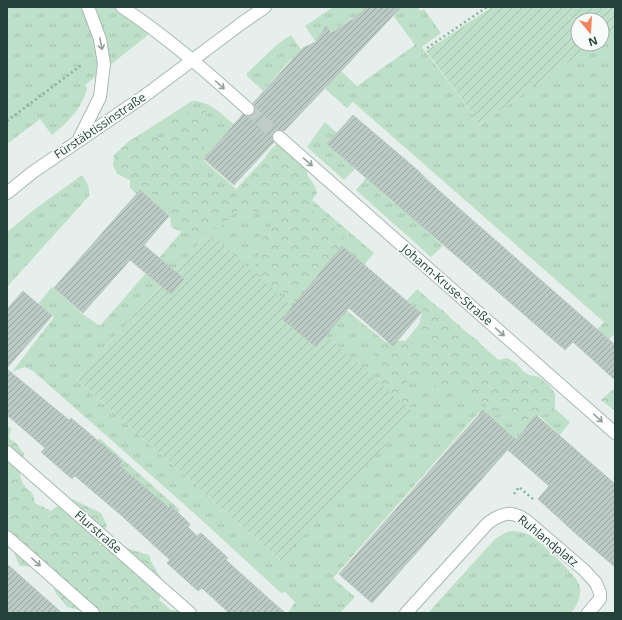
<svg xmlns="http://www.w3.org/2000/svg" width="622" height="620" viewBox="0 0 622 620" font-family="'Open Sans',sans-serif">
<defs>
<pattern id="grass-tufts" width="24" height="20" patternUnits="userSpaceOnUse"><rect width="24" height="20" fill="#bfe0c8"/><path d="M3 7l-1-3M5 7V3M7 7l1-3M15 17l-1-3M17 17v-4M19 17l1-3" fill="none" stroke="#a4c1ad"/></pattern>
<pattern id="forest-crowns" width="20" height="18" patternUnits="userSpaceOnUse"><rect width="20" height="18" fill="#bfe0c8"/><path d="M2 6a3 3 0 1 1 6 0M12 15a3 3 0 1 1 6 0" fill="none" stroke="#a4c1ad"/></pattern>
<pattern id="garden-furrows" width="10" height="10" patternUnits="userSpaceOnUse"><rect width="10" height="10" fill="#bfe0c8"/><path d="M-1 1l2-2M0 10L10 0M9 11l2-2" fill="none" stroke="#a4c1ad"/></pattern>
<pattern id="building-hatch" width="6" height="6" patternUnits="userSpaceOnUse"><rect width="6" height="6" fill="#bbcac4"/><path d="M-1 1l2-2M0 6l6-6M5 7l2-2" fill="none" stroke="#98a6a0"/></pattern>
</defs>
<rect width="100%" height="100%" fill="#e6efeb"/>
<!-- grass -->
<path fill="url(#grass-tufts)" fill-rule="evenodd" d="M7 7H118L153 31 85 85 87 88C82 109 68 122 52 135L40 119 7 144Z
M333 7H370L316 42 305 26Z
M387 7H417L421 11 424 9 441 33 422 47 480 124 593 44H602V38L615 29V333L602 347 590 337 604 322 353 102 347 108 291 59 263 91 247 76V73C263 59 273 46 291 35L308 60 341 71 357 86 415 45Z
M192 101C209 100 222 115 234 124L203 160 236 189 264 159 374 253 363 266 316 286 397 351 425 317 407 300 417 289 570 422 560 435 537 414 514 442 479 412 333 578 355 597 340 613H291L289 611 295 602 285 592 281 593 195 514 33 371 25 367 12 372 54 317 38 304 52 287 84 315 100 326 184 229 142 192 114 155 136 137ZM209 233 281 561 76 379Z
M325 122 337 133 327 144 355 169 344 180 307 147Z
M421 173 445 196 420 224 443 246 431 257 356 190 366 178 394 203Z
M82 175C87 182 90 187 89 196L7 287V232L35 209Z
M99 438 180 510 175 516 99 450 98 441Z
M514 531C520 532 526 533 531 536 542 543 575 574 579 584 583 594 577 606 571 613H428L495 539 507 532Z"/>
<!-- forest -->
<path fill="url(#forest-crowns)" d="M199 110 206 111 204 115C211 118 213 124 215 132L208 143 199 153 200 165 207 174 211 186 230 198 243 196 250 175 259 170C264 159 270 146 282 141 285 140 289 141 292 140L308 154 307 174 315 186 317 193 311 202 313 213 326 215 328 222 344 238V251L301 305 281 291 267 285 256 269 255 259 262 251V239L270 229 271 218 259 215 249 209 236 211 221 228 207 229 193 234 182 232 171 227 169 197H158L147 191 138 195 130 188V180L117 174 113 165 114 155 128 142 136 137 151 134 158 138 172 135 168 124 169 119C178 115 186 111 195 113Z
M436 306 445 312 452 331 456 336C476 336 480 337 485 357L493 361 507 358 516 363 523 371 529 375 539 377 550 386 555 394V406L551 413 527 419 523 423 517 424 508 412 491 417 485 404H476L457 387C440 392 439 387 425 380 419 377 413 376 407 374V385L413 396 414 403 403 410 386 397 381 384 385 374 375 366 374 353 377 344C390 341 400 338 412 344L420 340C419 328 419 318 424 307Z
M612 390 615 391V411L601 400Z
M7 426 11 428 9 438 16 443 24 454C21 464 17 475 24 485 29 494 33 488 35 503L51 511 56 507 72 499 101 513 107 525 99 545 120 546 149 555C152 566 159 574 165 584L159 600 171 610 195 613H93L67 607 55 592 52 568 46 562 35 567 20 566 15 556 14 535 7 528Z"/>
<!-- garden -->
<path fill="url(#garden-furrows)" d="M492 7H615V29L602 38V20H578V44H594L480 124 426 51Z
M209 233 414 413 281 561 76 379Z"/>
<!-- building -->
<path fill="url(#building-hatch)" stroke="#b8c9c2" d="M365 7H401L328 85 323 88 324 89 284 131 280 130 274 132 272 136 274 142 234 185 204 159 243 114 247 116 253 114 255 111V107L253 103 303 48 316 42 326 26 331 33 353 19 363 11Z
M353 115 421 173 420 174 615 345V380L573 342 565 350 327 144Z
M140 190 169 216 144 245 184 279 171 294 130 260 83 313 54 288Z
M342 246 421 313 393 346 349 308 316 347 282 319Z
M23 291 52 316 7 368V309Z
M7 369 69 420 71 418 122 461 119 465 169 508 171 506 190 524 188 527 197 536 201 533 228 558 226 560 285 613H229L202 588 198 591 167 563 170 560 122 516 75 476 72 479 41 452 45 448 7 415Z
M483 410 516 440 536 415 615 484V567L575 533 538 499 549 486 508 450 510 447 372 603 339 574Z
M7 564 62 613H7Z"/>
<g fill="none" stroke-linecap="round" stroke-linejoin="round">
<!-- minor-tunnel -->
<path stroke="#bfccc8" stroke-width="12" stroke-dasharray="12 6" stroke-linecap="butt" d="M248 109 279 137"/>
<!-- minor casing -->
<g stroke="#a8b8b2" stroke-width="14">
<path id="minor" d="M122 7C167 37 207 72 248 109
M80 137 100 97 104 64 100 39 88 7
M279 137 615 433
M7 193 33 172 143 97 242 23 265 7
M7 452 190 613
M7 537 93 613
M406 613 488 523C503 512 513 510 528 522L584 570 596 583 600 593V599L588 613"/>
</g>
<!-- path -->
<path stroke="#86b3a5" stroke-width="2.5" stroke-dasharray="2 3" stroke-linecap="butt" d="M427 48 487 7
M7 121 83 64
M514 494 519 487 534 500"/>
<!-- minor -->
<use href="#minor" stroke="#fff" stroke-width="12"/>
</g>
<!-- one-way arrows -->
<defs><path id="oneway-shaft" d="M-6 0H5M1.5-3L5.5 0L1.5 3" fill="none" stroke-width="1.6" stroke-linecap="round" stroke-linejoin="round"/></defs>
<g stroke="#92a09c">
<use href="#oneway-shaft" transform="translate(101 44) rotate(79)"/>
<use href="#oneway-shaft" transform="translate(220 85) rotate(42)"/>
<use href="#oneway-shaft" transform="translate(308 162) rotate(41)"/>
<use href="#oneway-shaft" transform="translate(500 332) rotate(41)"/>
<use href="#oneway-shaft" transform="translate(598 418) rotate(42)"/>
<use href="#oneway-shaft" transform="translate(36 562) rotate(42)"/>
</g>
<g text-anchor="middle" stroke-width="3.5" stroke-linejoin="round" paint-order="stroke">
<!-- street labels -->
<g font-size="12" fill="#24423a" stroke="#f7fbf9">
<text transform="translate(100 126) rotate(-34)" y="4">Fürstäbtissinstraße</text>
<text transform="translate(447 285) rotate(41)" y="4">Johann-Kruse-Straße</text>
<text transform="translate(98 532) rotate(41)" y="4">Flurstraße</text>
<text transform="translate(548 541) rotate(39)" y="4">Ruhlandplatz</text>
</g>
</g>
<!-- border -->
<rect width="622" height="620" fill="none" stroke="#24423a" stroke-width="16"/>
<!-- north arrow -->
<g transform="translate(590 32) rotate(162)"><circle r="19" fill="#f7fbf9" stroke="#a3b1ad"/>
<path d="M0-3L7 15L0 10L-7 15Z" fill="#f4845f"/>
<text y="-6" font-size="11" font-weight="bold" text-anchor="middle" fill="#24423a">N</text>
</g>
</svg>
